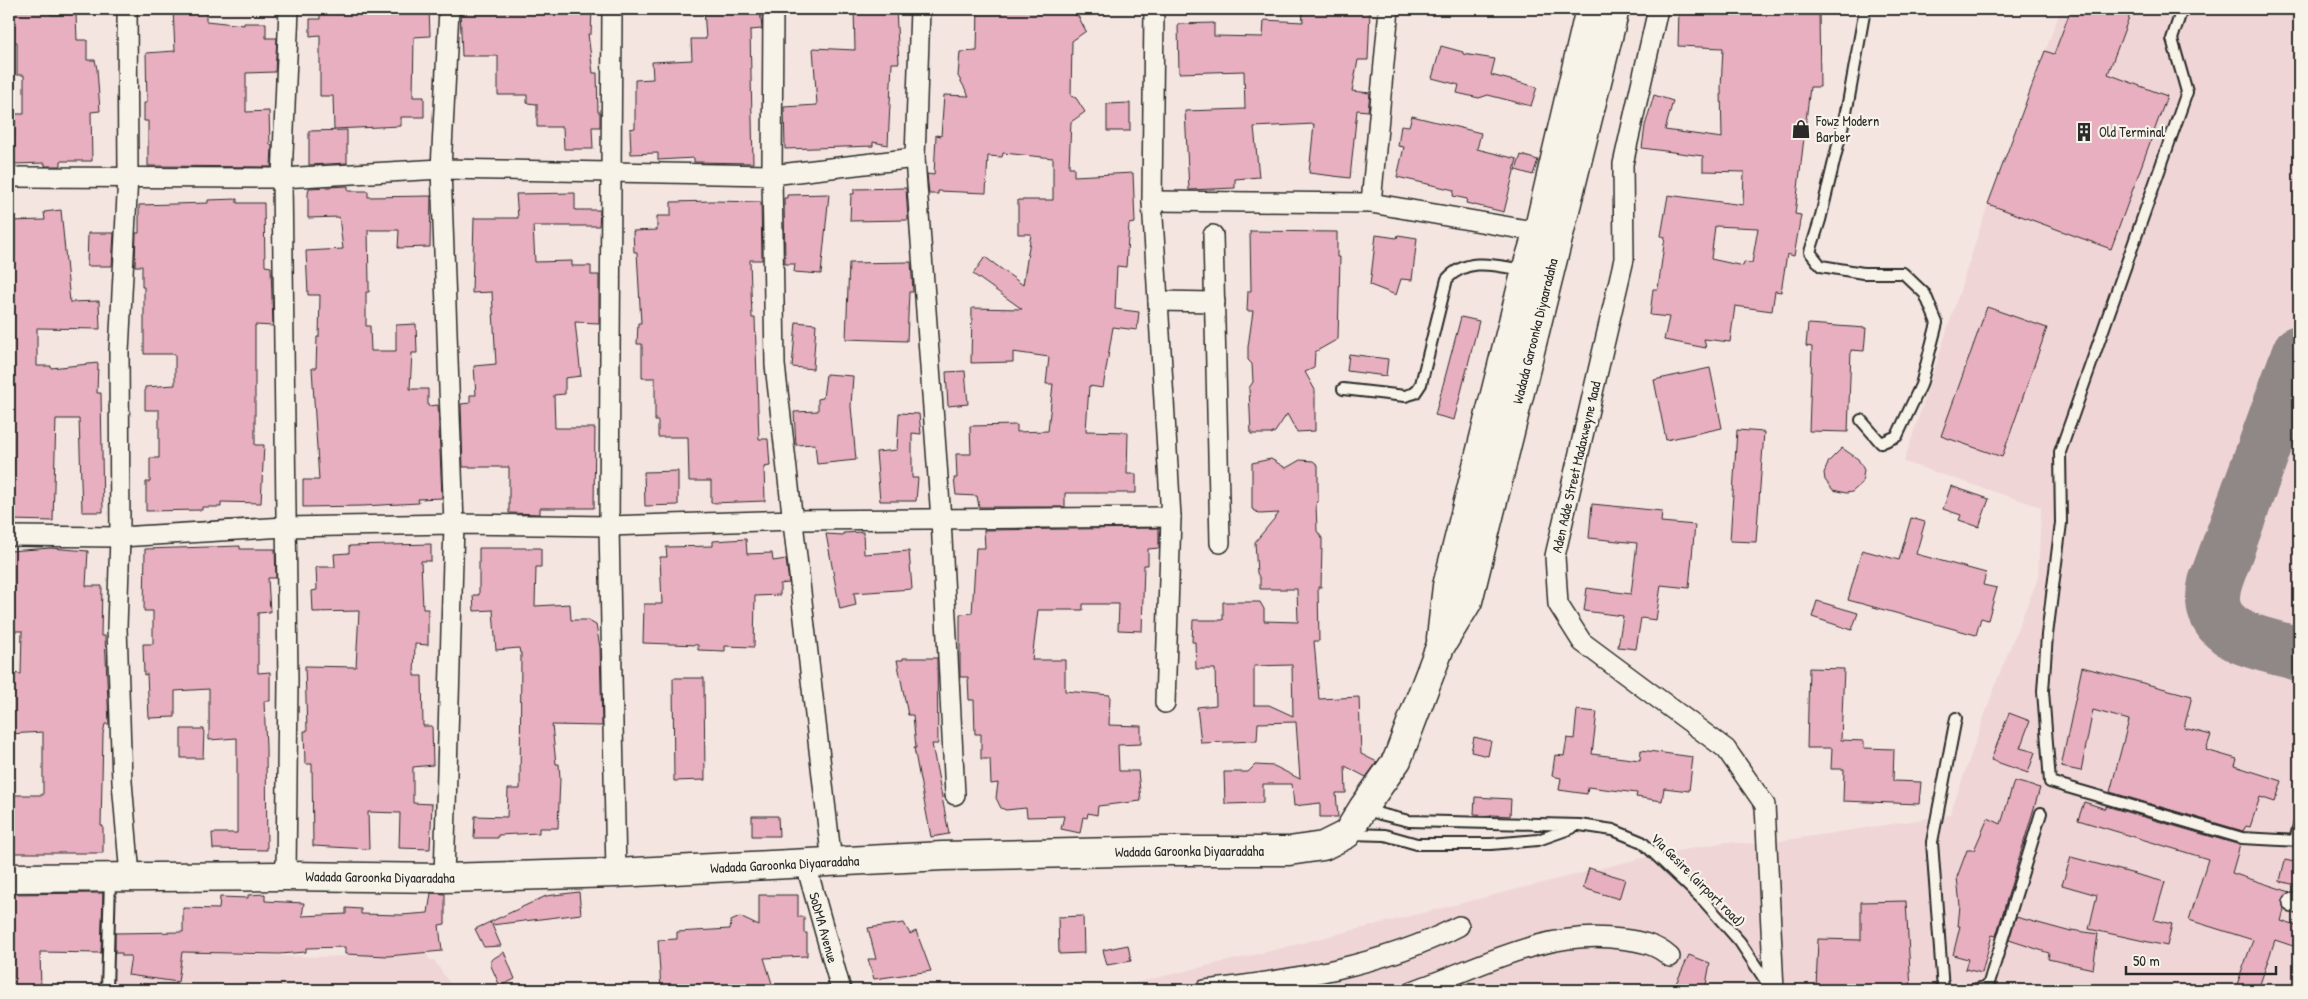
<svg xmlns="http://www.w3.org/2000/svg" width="2308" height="999" viewBox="0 0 2308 999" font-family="'Patrick Hand',sans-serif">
<rect width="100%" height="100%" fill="#f4e5e0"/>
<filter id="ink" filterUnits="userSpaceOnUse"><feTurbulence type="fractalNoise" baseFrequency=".02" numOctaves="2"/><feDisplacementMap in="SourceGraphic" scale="10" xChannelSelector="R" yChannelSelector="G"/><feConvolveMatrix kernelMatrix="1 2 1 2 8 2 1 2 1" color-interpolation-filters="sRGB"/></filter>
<g filter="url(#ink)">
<!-- built -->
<path fill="#f0d5d6" d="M2061 9H2299V990H1105L1270 951 1646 857 1726 842 1760 844 1950 815 1996 683 2038 578 2041 507 1904 462 1988 204Z
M111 950 316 957 426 953 430 960H434L454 990H112Z"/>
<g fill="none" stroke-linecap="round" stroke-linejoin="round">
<!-- taxiway -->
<path stroke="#908886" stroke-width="54" d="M2299 352 2215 583C2201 638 2262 643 2299 654"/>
</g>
<!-- building -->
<path fill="#e8afc0" stroke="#2b2b2b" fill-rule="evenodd" d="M10 9H51V15L76 14 77 40H87V60H95L97 69 100 111 91 112 92 161H61V166H45V163L14 164 15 114H24V75H17V42H11Z
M173 9H206V21L244 25V23H266V38H277L275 72 246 73V112L269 111 270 145H272L271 167 148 166V121H144V103H147L146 53 175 51Z
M393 9H429L430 36 414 37 413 97H424V117H401V126L334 129 333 96H320V35L310 36V19H320V11Z
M460 9H592L591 34H588L593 73H597L598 112H600V127H592L593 149H564L563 127H537V104L527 103V95H498V56H462Z
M704 9H760L762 29 750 30 753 163 694 162V158L658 160V153L631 154 630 129 635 128V80L653 79 652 62 692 60 691 39H706Z
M854 9H896L899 63H892L888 145 873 142V146L785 149 784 107 817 105 813 48 855 50Z
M978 9H1023L1070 13 1078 16 1086 31 1072 41 1071 96 1076 98 1085 112 1071 122 1069 167H1074V176L1133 173 1135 223 1129 224 1126 267 1117 266 1115 309 1139 312 1137 330 1113 327 1103 388 1089 386 1086 431 1128 432 1127 474H1136V493H1065V507H979L977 496 956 495 954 478H957L956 454H971L970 426 1017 425V432L1048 431 1053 384H1046L1049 357 1013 352V362L971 363 972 308 1022 309 973 274 985 257 1023 285 1031 234H1018V200H1053V158L1003 153 1002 157 988 156 986 193 938 191V194H929L927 174 934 175 936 135 941 136 944 95 969 96 958 76 960 52 977 51Z
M1332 9H1341V11L1370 10 1368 60H1358L1352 91 1370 93 1368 111 1357 110 1350 178 1309 173 1314 124 1254 127 1259 177 1235 179V188L1189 190 1185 111 1245 109 1244 71 1179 73 1178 24 1214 23V36L1263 37 1264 20 1303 22 1302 11Z
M1679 9 1763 12V9H1819L1820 87H1810L1795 214 1801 215 1794 256 1787 254 1781 292 1775 291 1772 311 1735 306 1730 342 1704 339 1706 348 1664 340 1669 317 1650 315 1653 289H1658L1665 237 1661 236 1668 195 1743 205 1744 172 1703 171V156L1642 148 1645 126 1654 95 1673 101 1665 130 1722 138 1721 88 1723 48 1678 46ZM1715 226 1758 228 1752 263 1744 262 1743 266 1711 259Z
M2071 9H2132L2108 74 2167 96 2111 249 1988 204 2045 51 2054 54Z
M1441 46 1463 52V54L1495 59 1491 75 1537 87 1531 106 1488 95 1479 98 1457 93 1459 85 1432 78Z
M1130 103V131H1107V104Z
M1412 116 1481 133 1477 149 1517 159 1504 212 1466 203 1467 199 1453 196 1454 190 1397 177 1404 147 1398 146 1401 125 1409 126Z
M347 130V163L309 165V131Z
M1521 155 1538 160 1533 175 1516 170Z
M348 186V191H368V197L431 196 430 247 398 248 399 230H368L369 285V292H366V326H370L371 351H396V325L416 324 417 353H412L410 389H428V406L438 405 442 498 418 499 419 503 363 506 303 507V480H319L312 368H316L317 337H319L320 295H308L306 251 343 249 339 217 308 218V194L309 188Z
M906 188 908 220 850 221 851 194H854V189Z
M575 193V210H600L599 226H533L535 262 572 261V266H591V275H599V323L575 322 581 376 565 378V394L554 395 555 428H595L594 508H540V514L509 513V467H463L461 404 470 403V395H476L474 366 496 364 492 292 472 293 474 218H518L516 194Z
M829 194 821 274 794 272 795 264H785L784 198H787V195Z
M237 199V203H264L265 266 271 267 273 326 255 325V445H264L261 503 221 502V507H202V510L146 511V482H150V458H159V410H145V387L175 385V354H144V287H142V266H135L136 233H139V205L208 203V200Z
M713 201 761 202 762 260H750L752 318H755L759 439H768L770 466 764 467 765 501 711 503V481H689L688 437H658V421H655V378H642V344H637L638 323H641L637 252H634L633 231 657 230V216H671V202Z
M61 210 70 302 99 301 100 329 37 328V366H51V368L98 363 97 393H101L103 512H82L79 419H56L53 521 9 520V221L45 220 44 212Z
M1250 231 1337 232V257H1340L1338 339 1315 352 1314 368 1305 372 1315 390V431L1297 432 1287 414 1275 432 1271 434H1251L1249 388 1253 382 1252 364 1248 360V347L1253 311H1247L1248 291H1251Z
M88 233H114L112 266H87Z
M1376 235 1397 238 1398 235 1417 238 1412 280 1401 279 1396 295 1370 285Z
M911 262 913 292H909L907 341 846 339 849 263Z
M1987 307 2047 328 2002 457 1941 436Z
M1461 317 1479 321 1454 420 1435 415Z
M796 322 816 324 813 369 792 367Z
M1808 324 1866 328 1864 351 1851 350 1848 432 1809 431 1812 347 1806 346Z
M1349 354 1388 359 1386 376 1347 371Z
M1710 368 1722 428 1666 440 1654 380Z
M965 371 968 404 948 406 946 372Z
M826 374 853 376 851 406 856 460 817 464 815 444 796 445 794 412 818 411V399L823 398Z
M899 413 919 414 921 434 912 433V478H918L916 501H880L876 452 897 450Z
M1737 430 1764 432 1756 542 1730 541Z
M1842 448 1858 459 1864 470 1862 483 1852 492 1846 493 1833 490 1825 480 1824 473 1829 461Z
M1271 459 1286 468 1300 460 1313 461 1318 465V502L1316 504 1317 531 1322 538V546L1321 587H1318L1319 641H1314L1319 699 1359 697 1361 754 1377 762 1366 777 1345 766 1346 793H1336L1338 817H1320V803L1294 806 1292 784H1263V803L1225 804 1224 772H1248L1255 765 1274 766 1300 779 1296 722 1258 723 1257 741 1201 743 1197 707 1216 705 1215 669H1196L1195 642H1192L1193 620H1223V602H1260L1264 609V621L1298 622 1297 589H1260V579L1257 573 1255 542 1279 513 1260 514 1252 509V463ZM1292 665 1293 716 1269 705H1254V666Z
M678 471V505L645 506 644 472Z
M1951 486 1989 499 1979 527 1959 520 1961 515 1943 509Z
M1592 504 1662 511 1661 522 1695 525 1689 588 1661 585 1656 620 1641 618 1636 649 1618 647 1623 616 1584 611 1587 588 1631 594 1637 543 1589 538Z
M1911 518 1925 522 1916 554 1986 573 1983 585 1997 588 1988 620 1981 618 1976 635 1848 600 1862 550 1899 560Z
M1159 528V548L1148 549V565H1144L1142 631 1118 630 1119 604H1083V610H1038L1032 660H1065V691L1110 695 1109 725 1141 726V744L1118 745 1119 771H1138L1141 801 1098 806 1097 815 1088 813 1087 818 1083 817 1080 833 1061 829 1064 816 1027 817 1026 808 1006 810 1001 808 996 798 998 783 991 784 990 759H981V734H975L974 700H969L968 677H960V614L972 613 976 548H985L984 530Z
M863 532 864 554 909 551 912 589 854 593 856 605 840 609 826 534 843 535V533Z
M746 539 747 554 772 553 773 561 786 559 789 583 780 584V595L755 596 754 647 725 646V651L698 650V645L643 643 644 604H662L660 557H667L666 547 713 546V541Z
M431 544V561H421L423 609H428V645L415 644 414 676H422L423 726H432L433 765 413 767V803L432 804 430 849 399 848 400 813 368 812 369 849 313 846 312 764H305L304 731H307L305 666 356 667 359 611 313 612 312 591 317 590 316 567H335L334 554 349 553V546Z
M240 546V549H275L276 578H268L270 612 258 613V673L270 672V701H264L266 747 267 850 213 849 212 833H237V738L209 740V689L175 691V717L149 718 147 674 144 675 143 644H153V611H144L145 549Z
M51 548 88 551 86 586H102L101 636H105L109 724H105L103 734 101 826H103V853H9V795H43V732L9 734V673L21 674 22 631H9V551Z
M479 548H541V567H536L535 606 570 604 571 620H587L596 625 600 647 602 726 552 725 556 764H559L560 778 558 828H539V833L498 835V838H474L475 816 507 817 508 789H520L521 653H520L519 648 496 650 493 610 474 611 473 595H479Z
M1817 601 1858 613 1852 630 1812 617Z
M903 658H937L938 744H932L949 834 931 837 914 748H916L913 715H908L897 660H903Z
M2082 667 2192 696 2184 728 2211 735 2206 750 2237 759 2235 766 2282 781 2275 802 2260 797 2250 827 2246 826 2243 831 2110 792 2129 720 2093 710 2081 771 2061 767Z
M1809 668 1844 669 1841 740 1864 741V748L1894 749 1893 781 1921 782 1919 804 1843 801 1844 769H1831L1832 748H1807Z
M673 678H704L705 780 674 781Z
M1577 710 1597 712 1592 754 1640 760 1641 750 1693 757 1689 791 1664 788 1662 801 1636 797 1637 793 1588 787 1587 794 1559 790 1561 778 1552 776 1555 755 1564 756 1567 738 1574 739Z
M2009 713 2030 721 2020 748 2035 752 2028 773 1991 760Z
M181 729H204L203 758H181Z
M1474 737 1491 741 1488 756 1471 752Z
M2014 781 2040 788 1996 936 1992 935 1982 973 1965 969 1968 959 1953 955 1960 926H1958L1960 906 1957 877 1967 850H1974L1988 818 2001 824Z
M1475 797 1511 799 1510 816 1474 814Z
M2084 802 2106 809V806L2240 845 2232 873 2290 892 2282 901 2284 910 2281 921 2299 927V948L2275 940 2258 990H2235L2253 940 2189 920 2208 859 2078 820Z
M752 816H778L779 836H752Z
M2071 857 2165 882 2154 920 2172 924 2167 946 2089 929 2097 895 2062 885Z
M2285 860 2299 863V886L2280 881Z
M1589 868 1625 879 1619 899 1583 888Z
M579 892 581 914 492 925 501 946 484 947 475 929 490 922 491 924 490 922 546 896Z
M103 893 101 953 40 952 41 990H9V894Z
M431 893 445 894V924L439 925 442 951 388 956 345 954V947L306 948V952L279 954 182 952 178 982 128 975 131 956H122V953H115V933L183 932V908L219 909 220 897 248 898V895L265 894V901L304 903 302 916 346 914V908L361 909V914L401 915 428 913Z
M759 895H798V917H804V933H807V956L764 958 774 990H700L699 984 661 990 658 940 677 939V932L730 929 731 921 740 917 759 926Z
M1906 901 1911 990H1816L1818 939 1861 940V902Z
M1083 916 1084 953 1059 954 1058 917Z
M2016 917 2071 932V930L2098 934 2093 969 2048 959 2049 953 2009 940Z
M904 923 910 934 916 931 931 971 874 979 868 959H876L868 928Z
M1128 945 1131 961 1107 965 1103 950Z
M504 952 515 979 500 986 491 966V960Z
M1689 955 1710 963 1705 990H1673Z"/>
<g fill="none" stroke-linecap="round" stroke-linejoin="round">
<!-- lane casing -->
<g stroke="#2b2b2b" stroke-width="14">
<path id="lane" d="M2182 9 2172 39 2187 92 2060 452 2061 523 2047 635 2043 691 2050 782 2242 838 2299 841
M1343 389 1405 396 1415 393 1421 384 1447 279C1468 256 1497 266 1524 270
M1861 420 1881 443 1897 436 1921 385 1937 323 1925 294 1903 273H1863L1821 266 1810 252 1820 220 1848 103 1865 9
M1363 808 1380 814 1409 821 1580 825 1613 830 1642 842 1704 901 1740 942 1771 989
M1350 834 1385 835 1417 844H1491L1538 840 1572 828
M2295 841 2299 825
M107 990 110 879
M1943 990 1932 842 1956 718
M1973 990 1988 986 2041 813"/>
</g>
<!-- street casing -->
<g stroke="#2b2b2b" stroke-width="22">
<g id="street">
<path d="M127 9 128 176 119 352 120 537 117 627 122 782 130 876"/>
<path d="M612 9 609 526 616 873"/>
<path d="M773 9 772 175 775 365 832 863"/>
<path d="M920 9 915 158 941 519 955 795"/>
<path d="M1154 9 1152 201 1171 517 1165 703"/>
<path d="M1658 9 1623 164 1624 259 1555 556 1558 604 1582 642 1726 749 1765 805 1774 990"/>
<path d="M9 177 282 178 441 169 772 175 915 158"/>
<path d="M1152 201 1371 203 1538 232"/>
<path d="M1371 203 1389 9"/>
<path d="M1213 235 1220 543"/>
<path d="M1158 301 1215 302"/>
<path d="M9 536 120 537 285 527 454 524 609 526 794 520 1171 517"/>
<path id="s1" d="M806 865 841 990"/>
<path d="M286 876 288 679 282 178 289 9"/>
<path d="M444 878 454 524 441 169 449 9"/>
<path d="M2293 903 2299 904"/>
<path d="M1205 990C1291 980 1382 966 1459 926"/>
<path d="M1415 990C1483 966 1545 929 1621 939 1639 941 1656 944 1670 957"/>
</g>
</g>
<!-- secondary casing -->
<g stroke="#2b2b2b" stroke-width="31">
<g id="secondary">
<path d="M1441 638 1447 586 1526 270 1538 232 1590 9"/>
<path id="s2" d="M9 878 286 876 444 878 616 873 943 856 1161 851H1289L1323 846 1347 834 1363 808 1397 760 1440 647 1468 601 1615 9"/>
</g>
</g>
<!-- lane -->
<use href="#lane" stroke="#f7f3e8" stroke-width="10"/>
<!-- street -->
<use href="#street" stroke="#f7f3e8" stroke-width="19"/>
<!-- secondary -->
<use href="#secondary" stroke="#f7f3e8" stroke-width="28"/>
</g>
</g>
<!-- icons -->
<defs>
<g id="shop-bare" transform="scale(1.5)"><path d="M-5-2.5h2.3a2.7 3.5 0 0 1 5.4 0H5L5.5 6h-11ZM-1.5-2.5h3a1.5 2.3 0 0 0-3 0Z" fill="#2b2b2b" stroke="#f7f3e8" stroke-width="2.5" paint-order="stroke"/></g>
<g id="building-bare" transform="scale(1.5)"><path d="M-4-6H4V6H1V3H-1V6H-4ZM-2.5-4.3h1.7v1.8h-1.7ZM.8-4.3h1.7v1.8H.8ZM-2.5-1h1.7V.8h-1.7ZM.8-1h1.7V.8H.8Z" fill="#2b2b2b" stroke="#f7f3e8" stroke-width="2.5" paint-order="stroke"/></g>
</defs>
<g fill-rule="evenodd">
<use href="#shop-bare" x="1801" y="129"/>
<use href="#building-bare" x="2084" y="132"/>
</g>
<g text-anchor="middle" stroke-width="4.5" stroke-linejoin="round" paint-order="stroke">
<!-- poi labels -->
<g font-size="14" fill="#2b2b2b" stroke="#f7f3e8" text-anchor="start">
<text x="1816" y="126">Fowz Modern<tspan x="1816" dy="16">Barber</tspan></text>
<text x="2099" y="137">Old Terminal</text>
</g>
<!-- street labels -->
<g font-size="14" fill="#2b2b2b" stroke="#f7f3e8">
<text dy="5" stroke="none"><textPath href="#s2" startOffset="1884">Wadada Garoonka Diyaaradaha</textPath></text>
<text transform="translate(1576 467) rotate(-77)" y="5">Aden Adde Street Madaxweyne 1aad</text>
<text dy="5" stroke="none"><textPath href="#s2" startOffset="1181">Wadada Garoonka Diyaaradaha</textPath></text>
<text dy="5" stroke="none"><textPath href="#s2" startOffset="776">Wadada Garoonka Diyaaradaha</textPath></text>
<text dy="5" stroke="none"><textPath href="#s2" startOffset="371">Wadada Garoonka Diyaaradaha</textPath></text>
<text transform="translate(1698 880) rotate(45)" y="5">Via Gesire (airport road)</text>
<text dy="5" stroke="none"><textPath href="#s1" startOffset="65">SoDMA Avenue</textPath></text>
</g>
</g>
<!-- margin -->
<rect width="2308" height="999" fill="none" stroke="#f7f3e8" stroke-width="30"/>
<rect x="15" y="15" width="2278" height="969" fill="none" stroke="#2b2b2b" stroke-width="2" filter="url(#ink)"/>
<!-- scale -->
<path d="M2126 966v8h150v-8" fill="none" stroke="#2b2b2b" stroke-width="2.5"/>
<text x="2133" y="966" font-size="15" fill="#2b2b2b" stroke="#f7f3e8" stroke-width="4" paint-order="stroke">50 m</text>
</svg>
